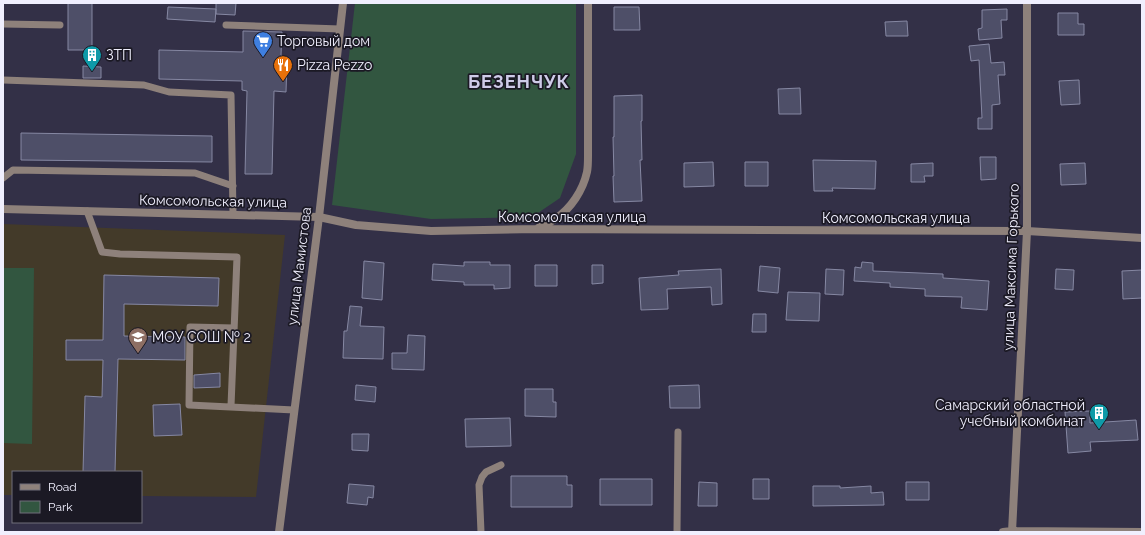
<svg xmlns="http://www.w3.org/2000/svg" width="1145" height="535" viewBox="0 0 1145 535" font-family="Raleway,sans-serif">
<rect width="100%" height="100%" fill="#333047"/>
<!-- education -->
<path fill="#433a29" d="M3 224 285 235 256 497 141 496V472H13V495H3Z"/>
<!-- green -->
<path fill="#325640" d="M355 3H576V154L560 198 532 217 431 219 332 205Z
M3 268H34L32 444 3 443Z"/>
<!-- building -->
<path fill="#4e4f68" stroke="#8688a3" d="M68 3H92V50H68Z
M216 3H236L235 15 216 14Z
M168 7 216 9 215 22 167 19Z
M614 7H639L640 30H614Z
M1007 9V20H1001L1002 38 979 40 978 29 982 28V10Z
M1058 13H1078V24H1084V35H1058Z
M907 21 908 36H886L885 22Z
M243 31 282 32 281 55 287 62 286 92 274 91 272 174H245L247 91 242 90V81L159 79V50L243 52Z
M989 44 991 63 1004 62 1005 75H998L1000 104 992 105V129H978V118H982L979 60 971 61 969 46Z
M83 66 101 67V78H83Z
M1079 80 1080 104 1061 105 1059 81Z
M800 88 801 114H779L778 89Z
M642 95V121H641L642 160H640L642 201 614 202 613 176H614L613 137H614V96Z
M21 133 212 136V162L21 160Z
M980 157H996V179L981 180Z
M813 160 876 161 875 189 832 188 833 191H814Z
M713 162 714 186 684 187V163Z
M745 162H768V186H745Z
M933 163V176H924L925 182H911V164Z
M1085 163 1086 184 1061 185 1060 164Z
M364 261 384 263 382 300 362 298Z
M464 262H490V265H510V288L494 289V285H464V282L432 280 433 264 464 266Z
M862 262 873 263V271L943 274V278L989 281 987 310 961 308 962 297 925 296V289L890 287V283L854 281 855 267 861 268Z
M535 265H557V286H535Z
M592 265H603V283L592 284Z
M760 266 780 268 778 293 758 291Z
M721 269 722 304 712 305 711 287 667 289 668 309 641 310 639 278 679 275 678 271Z
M826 269 844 270 843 295 825 294Z
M1056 269 1074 270 1073 290 1055 289Z
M1142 270V298L1123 299 1122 271Z
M104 275 219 278 218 306 124 304V336L185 337V360L118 359 115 472H83L85 396 102 397 103 360H66V340H103Z
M788 292 820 293 819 321 786 320Z
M350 306 362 307 360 326 384 327 383 359 343 358 344 331H347Z
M753 314H766V332H752Z
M408 335 425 336 424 370 392 369V353H407Z
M220 373V387L194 388V375Z
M356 385 376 387 375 402 355 400Z
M699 385 700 408H670L669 386Z
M525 389H553V402H556V417L525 416Z
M180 404 182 435 154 436 153 405Z
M1090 411V423L1136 420 1138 440 1090 442 1091 451 1068 453 1065 412Z
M510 418 511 446 466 447 465 419Z
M352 434H369L368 451 352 450Z
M511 476H567V485H572V507H511Z
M600 479H652V505H600Z
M753 479H769V499H753Z
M699 482 717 483V506H698Z
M906 482H929V500H906Z
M349 484 374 486 373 498 368 497 367 505 347 503Z
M813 486H840V488L871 486V493L883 492 884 505 813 506Z"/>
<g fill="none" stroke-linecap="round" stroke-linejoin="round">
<!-- service -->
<path stroke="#8e817b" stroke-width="7" d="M3 24 60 25
M226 25 340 29
M3 80 144 85 169 92 231 95 233 214
M3 178 13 170 195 173 233 186
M87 211 102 252 120 254 237 257 231 406
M234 328 190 327 189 405 294 410
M481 532 479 485 482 477 486 472 501 465
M677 532 678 432"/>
<!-- minor -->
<path stroke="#8e817b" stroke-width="8" d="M3 209 319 217 356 225 431 231 536 229 1027 231 1142 238
M538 228C544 225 550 223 555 219 571 209 583 190 587 172 588 167 588 162 588 156V3
M1003 532 1012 531 1142 532
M1012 532 1027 231V3"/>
<!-- tertiary -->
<path stroke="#8e817b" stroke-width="8" d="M279 532 319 217 343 3"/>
</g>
<!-- icons -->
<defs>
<g id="supermarket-pin" transform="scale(1)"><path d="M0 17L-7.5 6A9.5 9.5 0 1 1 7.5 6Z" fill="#3f7fe0" stroke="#1b1924"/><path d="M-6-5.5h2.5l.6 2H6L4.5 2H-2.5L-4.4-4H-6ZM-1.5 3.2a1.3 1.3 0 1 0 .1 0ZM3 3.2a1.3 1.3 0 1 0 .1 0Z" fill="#fff"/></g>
<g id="building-pin" transform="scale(1)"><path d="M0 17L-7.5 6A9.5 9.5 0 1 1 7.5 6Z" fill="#0f9aa8" stroke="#1b1924"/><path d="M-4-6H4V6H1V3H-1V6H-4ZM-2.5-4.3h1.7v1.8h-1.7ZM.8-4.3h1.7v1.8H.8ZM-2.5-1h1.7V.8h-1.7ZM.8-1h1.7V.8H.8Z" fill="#fff"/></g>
<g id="restaurant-pin" transform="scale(1)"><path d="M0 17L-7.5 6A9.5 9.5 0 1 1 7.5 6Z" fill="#e8710a" stroke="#1b1924"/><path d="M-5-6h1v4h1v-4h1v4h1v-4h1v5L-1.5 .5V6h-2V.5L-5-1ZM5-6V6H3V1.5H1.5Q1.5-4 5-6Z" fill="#fff"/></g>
<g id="school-pin" transform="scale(1)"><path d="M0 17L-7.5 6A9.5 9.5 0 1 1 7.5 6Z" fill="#8d6e63" stroke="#1b1924"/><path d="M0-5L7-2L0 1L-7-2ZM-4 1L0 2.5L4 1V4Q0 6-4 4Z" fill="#fff"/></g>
</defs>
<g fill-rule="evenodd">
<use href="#supermarket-pin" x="263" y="41"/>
<use href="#building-pin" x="92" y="55"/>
<use href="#restaurant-pin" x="283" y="65"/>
<use href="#school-pin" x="138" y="337"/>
<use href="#building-pin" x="1099" y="413"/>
</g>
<g text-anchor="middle" stroke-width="3.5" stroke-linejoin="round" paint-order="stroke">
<!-- poi labels -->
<g font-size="14" fill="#f0effe" stroke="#1b1924" text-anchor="start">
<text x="277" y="46">Торговый дом</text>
<text x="106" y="60">ЗТП</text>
<text x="297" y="70">Pizza Pezzo</text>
<text x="152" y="342">МОУ СОШ № 2</text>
<text x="1085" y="410" text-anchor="end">Самарский областной<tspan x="1085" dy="16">учебный комбинат</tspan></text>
</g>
<!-- street labels -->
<g font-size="14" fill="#f0effe" stroke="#1b1924">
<text transform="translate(213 201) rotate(1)" y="5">Комсомольская улица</text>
<text x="572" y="222">Комсомольская улица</text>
<text x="896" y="223">Комсомольская улица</text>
<text transform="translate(299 266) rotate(-83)" y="5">улица Мамистова</text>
<text transform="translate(1011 267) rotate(-88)" y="5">улица Максима Горького</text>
</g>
<!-- district labels -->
<g font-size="18" font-weight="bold" letter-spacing="1" fill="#cecbe8" stroke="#1b1924">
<text x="519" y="88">БЕЗЕНЧУК</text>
</g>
</g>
<!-- border -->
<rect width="1145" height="535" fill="none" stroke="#f0effe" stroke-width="8"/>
<!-- legend -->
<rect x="12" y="471" width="130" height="52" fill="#1b1924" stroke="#706f7b"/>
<rect x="20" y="484" width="20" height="6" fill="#8e817b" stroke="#706f7b"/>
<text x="48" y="491" font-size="12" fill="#f0effe">Road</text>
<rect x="20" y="501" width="20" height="12" fill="#325640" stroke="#706f7b"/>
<text x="48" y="511" font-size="12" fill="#f0effe">Park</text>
</svg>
